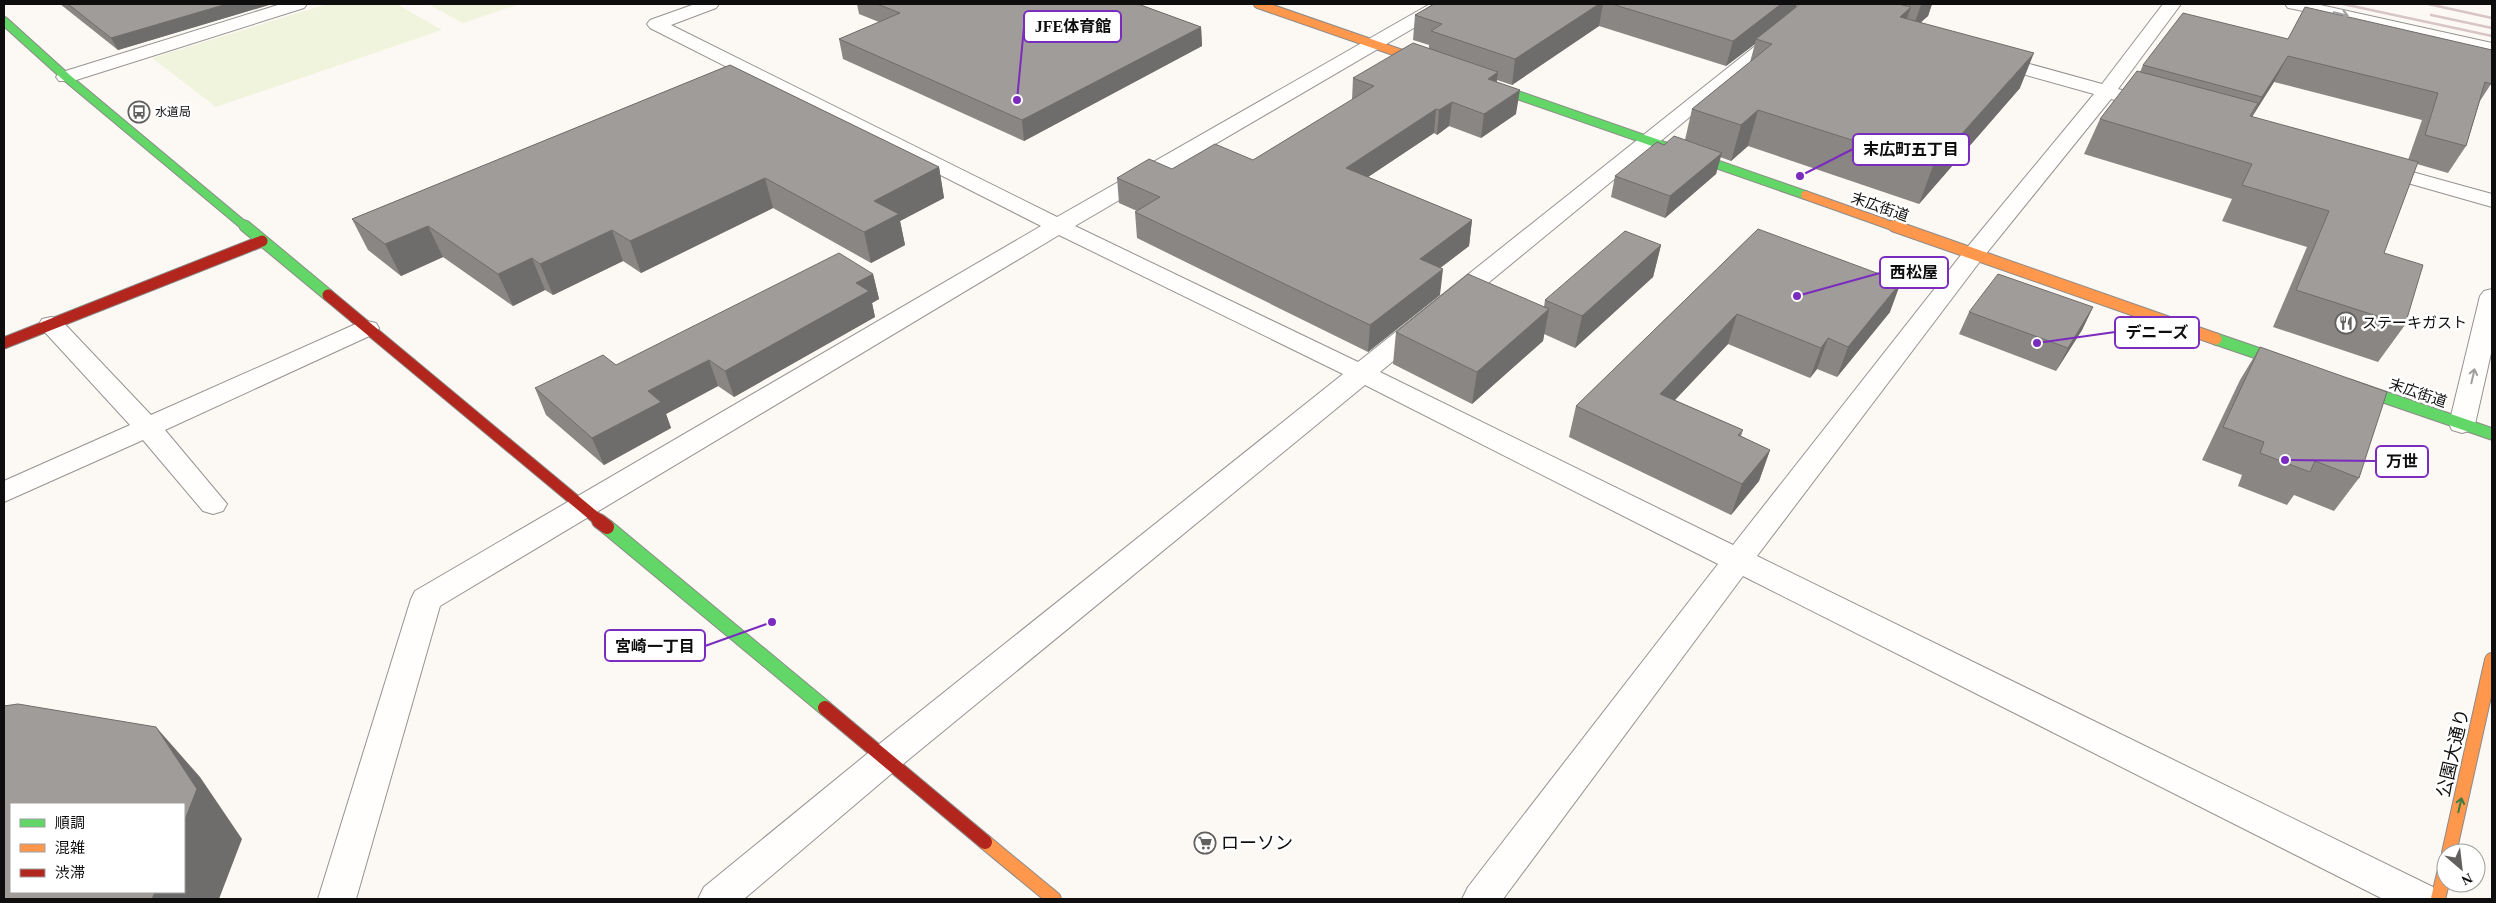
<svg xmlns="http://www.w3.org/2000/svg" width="2496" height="903" viewBox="0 0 2496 903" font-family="'Times New Roman','Noto Sans JP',serif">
<rect width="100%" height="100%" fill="#fcf9f4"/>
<!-- pitch -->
<path fill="#f1f4dd" d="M327 4H397L442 30 216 107 152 58Z
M428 4H520L463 23Z"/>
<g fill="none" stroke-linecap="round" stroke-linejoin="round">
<!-- street casing -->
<g stroke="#959492" stroke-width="2">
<path id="street" d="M281 4H307L304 8 73 81H59L56 77 59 73Z
M695 4H719L716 8 671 25 1057 217 1430 4H1451L1448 8 1075 226 1358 362 1808 4H1827L1380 372 1733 545 1965 250 2094 94 1983 63 1981 59 1983 55 1990 53 2102 84 2163 4H2181L2118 89 2129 92 2132 96 2129 100 2122 102 2111 99 1981 260 1757 556 2433 887 2439 899H2383L1743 576 1503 899H1462L1468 887 1718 564 1365 385 897 769 744 899H698L704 887 873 749 1343 374 1059 235 440 606 356 899H318L411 599 415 591 1041 226 650 28 647 24 650 20Z
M2285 4H2316L2492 43V54L2294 9 2288 8Z
M2376 162 2492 194V207L2369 172 2365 168 2369 164Z
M2492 289V349L2475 424 2472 430 2462 433 2452 430 2449 424 2480 296 2484 291Z
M51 317 60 319 151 415 358 323 367 321 376 323 379 328 376 333 165 430 227 504 223 511 213 514 203 511 143 440 4 502V481L130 425 42 329 39 324 42 319Z"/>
</g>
<!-- fast-far2 casing -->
<g stroke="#8c8a88" stroke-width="10">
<path id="fast-far2" d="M4 21 66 77 247 228
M1483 83 1805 195"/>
</g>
<!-- fast-far1 casing -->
<g stroke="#8c8a88" stroke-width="13">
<path id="fast-far1" d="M245 226 328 295
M2216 339 2292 365
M2349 385 2492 434"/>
</g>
<!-- fast casing -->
<g stroke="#8c8a88" stroke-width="16">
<path id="fast" d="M607 527 825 708"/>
</g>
<!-- slow-far2 casing -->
<g stroke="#8c8a88" stroke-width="10">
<path id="slow-far2" d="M1258 4 1431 64
M1805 195 1898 228"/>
</g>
<!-- slow-far1 casing -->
<g stroke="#8c8a88" stroke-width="13">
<path id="slow-far1" d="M1894 226 2216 339"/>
</g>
<!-- slow casing -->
<g stroke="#8c8a88" stroke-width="16">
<path id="slow" d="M985 842 1054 899
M2449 853 2492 660
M2438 899 2446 866"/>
</g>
<!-- jam-far1 casing -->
<g stroke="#8c8a88" stroke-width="13">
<path id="jam-far1" d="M328 295 601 522
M4 343 262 241"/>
</g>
<!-- jam casing -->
<g stroke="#8c8a88" stroke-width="16">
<path id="jam" d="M599 521 607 527
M825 708 985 842"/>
</g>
<!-- street -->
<use href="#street" fill="#fffefd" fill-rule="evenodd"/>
<!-- fast-far2 -->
<use href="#fast-far2" stroke="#63d668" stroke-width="8"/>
<!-- fast-far1 -->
<use href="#fast-far1" stroke="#63d668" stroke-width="11"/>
<!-- fast -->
<use href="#fast" stroke="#63d668" stroke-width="14"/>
<!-- slow-far2 -->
<use href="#slow-far2" stroke="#ff974d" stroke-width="8"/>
<!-- slow-far1 -->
<use href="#slow-far1" stroke="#ff974d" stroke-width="11"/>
<!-- slow -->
<use href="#slow" stroke="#ff974d" stroke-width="14"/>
<!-- jam-far1 -->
<use href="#jam-far1" stroke="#b3261e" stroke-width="11"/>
<!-- jam -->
<use href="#jam" stroke="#b3261e" stroke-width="14"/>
<!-- rail -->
<path stroke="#d8c5c8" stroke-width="2.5" d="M2343 4 2492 36
M2428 4 2492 18
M2431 15 2492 28"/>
</g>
<!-- wall -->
<path fill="#898684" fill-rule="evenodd" d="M60 4H272L118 50Z
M857 4H1138L1201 27 1202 46 1024 141 843 59 839 39 879 22 859 14Z
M1434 4H1797L1796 7 1800 4H1932L1928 16 1921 22 2020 88 1919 204 1748 146 1731 161 1720 157 1716 174 1665 218 1611 197 1615 176 1664 145 1685 140 1692 109 1750 62 1755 44 1726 66 1599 26 1512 85 1497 80V82L1516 114 1481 138 1449 126 1437 135 1434 133 1368 177 1472 220 1469 246 1440 268V295L1368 352 1137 238 1135 212 1137 211 1119 203 1117 178 1172 169 1253 160 1352 100 1353 78 1429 48V45L1413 40 1415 15Z
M2305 7 2491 84 2480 101 2466 146 2448 173 2417 164 2384 253 2405 325 2378 362 2273 327 2307 247 2222 221 2232 199 2084 154 2100 119 2140 72 2143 65 2288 39ZM2274 82 2422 120 2408 160 2252 117Z
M730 65 939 167 944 198 900 221 905 245 871 263 773 208 641 273 623 261 553 295 545 290 513 306 443 257 401 276 368 250 352 219Z
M1758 229 1890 312 1837 377 1817 369 1810 378 1728 344 1675 400 1743 430 1741 436 1770 450 1759 481 1731 515 1569 437 1576 406Z
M1661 245 1653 277 1575 348 1544 334 1543 341 1472 404 1393 364 1396 332 1544 307 1545 300Z
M873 274 879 299 872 303 875 317 734 397 718 386 666 414 671 428 604 465 546 415 535 388 616 365Z
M2093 307 2082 330 2056 371 1959 334 1969 312Z
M2260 347 2359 478 2334 511 2294 495 2287 505 2238 486 2242 475 2202 460 2240 380Z"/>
<!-- shaded-wall -->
<path fill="#6f6d6b" d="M227 4H272L118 50 111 38Z
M1599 4H1603L1599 26 1512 85 1515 59Z
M1781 4H1797L1795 12 1756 39 1755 44 1726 66 1733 41Z
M1922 4H1932L1928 16 1912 30 1921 5Z
M1911 7 1899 41 1900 17Z
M1201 27 1202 46 1024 141 1022 120Z
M2034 53 2020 88 1919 204 1933 166Z
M2288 56 2274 82 2248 123 2262 97Z
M1498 72 1495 96 1488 79Z
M1520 90 1516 114 1481 138 1484 114Z
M1452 102 1449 126 1437 135 1439 110Z
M1436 109 1434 133 1344 193 1346 168Z
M1758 110 1748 146 1731 161 1741 125Z
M1722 153 1716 174 1665 218 1670 196Z
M939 167 944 198 900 221 905 245 871 263 864 232 874 201Z
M765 178 773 208 641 273 630 241Z
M1472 220 1469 246 1418 285 1420 259Z
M428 226 443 257 401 276 385 244Z
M612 230 623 261 553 295 540 264Z
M1661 245 1653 277 1575 348 1582 316Z
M532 258 545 290 513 306 498 274Z
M1443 269 1440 295 1368 352 1370 325Z
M873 274 879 299 872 303 875 317 734 397 725 371 856 283Z
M1901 282 1890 312 1837 377 1848 347Z
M2093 307 2082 330 2056 371 2068 348Z
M1549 309 1543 341 1472 404 1477 372Z
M1737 314 1728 344 1652 424 1660 394Z
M1828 338 1817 369 1810 378 1821 348Z
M709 360 718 386 666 414 671 428 604 465 592 438 648 391Z
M1770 450 1759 481 1731 515 1742 484Z
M156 727 200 777 242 839 219 899H152L155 892H184V822Z"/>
<!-- building -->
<path fill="#9f9c99" stroke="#6f6d6b" d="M68 4H227L111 38Z
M877 4H1138L1201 27 1022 120 839 39 900 13Z
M1434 4H1599L1515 59 1431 31 1442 24 1415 15Z
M1612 4H1781L1733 41Z
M1800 4H1898L1911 7 1900 17 2034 53 1933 166 1758 110 1741 125 1692 109 1772 44 1756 39Z
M2305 7 2492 50V79L2491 84 2485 82 2466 146 2425 135 2438 93 2288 56 2262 97 2143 65 2183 13 2288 39Z
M1413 43 1498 72 1488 79 1520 90 1484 114 1452 102 1439 110 1436 109 1346 168 1472 220 1420 259 1443 269 1370 325 1135 212 1160 197 1117 178 1149 159 1172 169 1215 144 1253 160 1374 86 1353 78Z
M730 65 939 167 874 201 899 214 864 232 765 178 630 241 612 230 540 264 532 258 498 274 428 226 385 244 352 219Z
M2137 71 2258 103 2250 116 2418 162 2384 253 2423 265 2405 325 2296 290 2329 211 2242 185 2252 164 2100 119Z
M1674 136 1722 153 1670 196 1615 176 1657 142 1664 145Z
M1758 229 1901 282 1848 347 1828 338 1821 348 1737 314 1660 394 1743 430 1738 435 1770 450 1742 484 1576 406Z
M1625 231 1661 245 1582 316 1545 300Z
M839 253 873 274 856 283 869 291 725 371 709 360 648 391 661 402 592 438 535 388 603 355 616 365Z
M1468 274 1549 309 1477 372 1396 332Z
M1998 274 2093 307 2068 348 1969 312Z
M2260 347 2387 392 2359 478 2315 461 2310 472 2260 453 2264 442 2223 427Z
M18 704 156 727 197 789 184 822V804H11V892H155L152 899H4V706Z"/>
<!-- one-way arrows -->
<defs><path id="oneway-shaft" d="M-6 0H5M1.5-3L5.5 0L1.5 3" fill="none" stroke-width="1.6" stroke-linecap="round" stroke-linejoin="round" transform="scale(1.25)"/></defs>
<g stroke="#9f9e9d">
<use href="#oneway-shaft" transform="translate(2341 14) rotate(13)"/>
<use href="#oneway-shaft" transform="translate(2473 376) rotate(-77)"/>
</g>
<use stroke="#3d7c40" href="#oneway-shaft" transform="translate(2460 805) rotate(-77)"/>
<!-- icons -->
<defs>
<g id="bus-ring" transform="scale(1.125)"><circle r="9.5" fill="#fff" stroke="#61605e" stroke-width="1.5"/><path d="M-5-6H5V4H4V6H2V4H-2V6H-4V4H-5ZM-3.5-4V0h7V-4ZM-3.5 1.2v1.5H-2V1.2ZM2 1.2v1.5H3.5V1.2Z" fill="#61605e"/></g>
<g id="restaurant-ring" transform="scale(1.125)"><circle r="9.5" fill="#fff" stroke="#61605e" stroke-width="1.5"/><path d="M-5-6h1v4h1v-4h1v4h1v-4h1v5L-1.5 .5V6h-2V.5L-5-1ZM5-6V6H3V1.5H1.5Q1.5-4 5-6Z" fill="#61605e"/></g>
<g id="supermarket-ring" transform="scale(1.125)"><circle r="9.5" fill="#fff" stroke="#61605e" stroke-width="1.5"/><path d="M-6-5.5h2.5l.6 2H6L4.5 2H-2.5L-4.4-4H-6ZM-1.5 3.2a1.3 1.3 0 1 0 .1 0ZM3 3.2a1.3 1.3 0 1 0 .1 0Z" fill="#61605e"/></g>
</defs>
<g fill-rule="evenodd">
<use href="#bus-ring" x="139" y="112"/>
<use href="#restaurant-ring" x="2346" y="323"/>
<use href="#supermarket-ring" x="1205" y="843"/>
</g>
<g text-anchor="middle" stroke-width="5" stroke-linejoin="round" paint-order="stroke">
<!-- far-poi labels -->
<g font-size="12" fill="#0e0e0e" stroke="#fff" text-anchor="start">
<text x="155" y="116">水道局</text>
</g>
<!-- street labels -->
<g font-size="15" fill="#0e0e0e" stroke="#fff">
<text transform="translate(1880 207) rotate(19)" y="5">末広街道</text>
<text transform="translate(2418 393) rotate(19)" y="5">末広街道</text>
</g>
<!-- poi labels -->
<g font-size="15" fill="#0e0e0e" stroke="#fff" text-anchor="start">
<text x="2362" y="328">ステーキガスト</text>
</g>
<!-- near-street labels -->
<g font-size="18" fill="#0e0e0e" stroke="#fff">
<text transform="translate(2453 753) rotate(-77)" y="6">公園大通り</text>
</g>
<!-- near-poi labels -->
<g font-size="18" fill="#0e0e0e" stroke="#fff" text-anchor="start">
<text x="1221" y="849">ローソン</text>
</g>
</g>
<!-- callouts -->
<path fill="none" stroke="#7b2cbf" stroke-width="2" d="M1017 100L1024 27M1800 176L1853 149M1797 296L1880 273M2037 343L2115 332M2285 460L2376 461M772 622L705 646"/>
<g fill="#7b2cbf" stroke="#fff" stroke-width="2">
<circle cx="1017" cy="100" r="5"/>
<circle cx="1800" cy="176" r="5"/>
<circle cx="1797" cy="296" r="5"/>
<circle cx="2037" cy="343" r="5"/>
<circle cx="2285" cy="460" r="5"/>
<circle cx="772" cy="622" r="5"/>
</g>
<g fill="#fff" stroke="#7b2cbf" stroke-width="2">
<rect x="1024" y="11" width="97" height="31" rx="5"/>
<rect x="1853" y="134" width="116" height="31" rx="5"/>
<rect x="1880" y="257" width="68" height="31" rx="5"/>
<rect x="2115" y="317" width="84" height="31" rx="5"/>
<rect x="2376" y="446" width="52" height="31" rx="5"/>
<rect x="605" y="630" width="100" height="31" rx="5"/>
</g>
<g font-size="16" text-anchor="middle" font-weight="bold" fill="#0e0e0e">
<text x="1073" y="32">JFE体育館</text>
<text x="1911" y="155">末広町五丁目</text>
<text x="1914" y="278">西松屋</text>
<text x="2157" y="338">デニーズ</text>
<text x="2402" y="467">万世</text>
<text x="655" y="652">宮崎一丁目</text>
</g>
<!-- border -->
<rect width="2496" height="903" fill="none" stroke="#0e0e0e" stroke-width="10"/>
<!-- legend -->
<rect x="10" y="803" width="175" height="90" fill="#ffffff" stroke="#9f9f9f"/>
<rect x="20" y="819" width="25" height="8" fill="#63d668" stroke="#9f9f9f"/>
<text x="55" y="828" font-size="15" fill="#0e0e0e">順調</text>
<rect x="20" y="844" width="25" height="8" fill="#ff974d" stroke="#9f9f9f"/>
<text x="55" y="853" font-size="15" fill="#0e0e0e">混雑</text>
<rect x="20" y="869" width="25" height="8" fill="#b3261e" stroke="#9f9f9f"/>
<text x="55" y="878" font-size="15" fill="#0e0e0e">渋滞</text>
<!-- north arrow -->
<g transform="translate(2461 868) rotate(152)"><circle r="24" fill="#ffffff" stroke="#9f9f9f"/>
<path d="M0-4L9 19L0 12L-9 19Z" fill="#61605e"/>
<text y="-8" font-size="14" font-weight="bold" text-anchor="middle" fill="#0e0e0e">N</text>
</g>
</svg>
